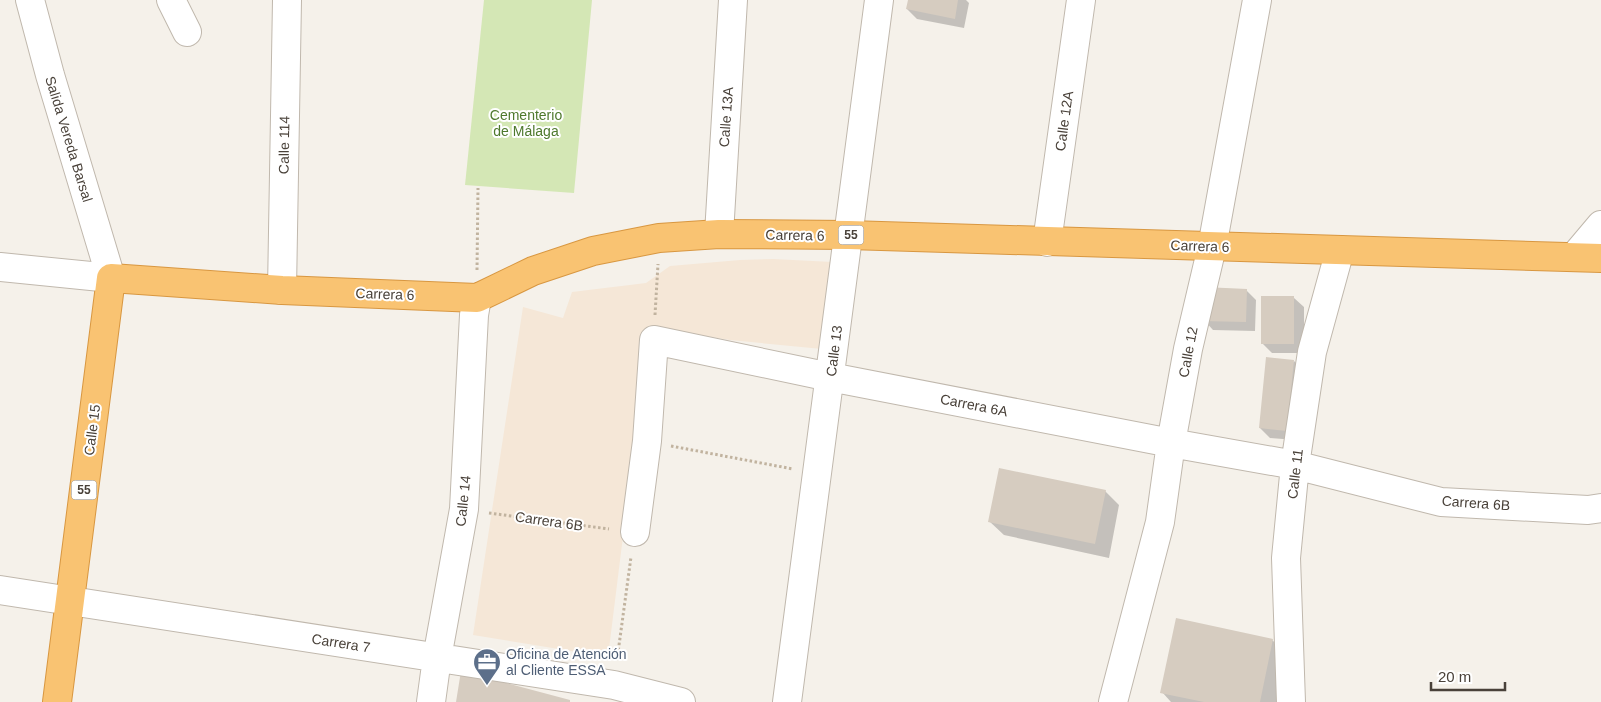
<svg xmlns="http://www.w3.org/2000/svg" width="1601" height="702" viewBox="0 0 1601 702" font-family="Arial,sans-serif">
<rect width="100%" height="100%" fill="#f5f1ea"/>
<!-- commercial -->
<path fill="#f5e7d7" d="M773 259 833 262 822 349 730 340 649 327 608 657 473 635 523 307 563 318 572 292 646 283 670 266 740 260Z"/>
<!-- green -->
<path fill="#d4e7b5" d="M484 0H592L574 193 465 185Z"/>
<!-- shadow -->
<path fill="#0003" d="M909 0H966L969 3 964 28 917 19 907 9Z
M1246 290 1256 300 1255 331 1213 330 1204 320Z
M1294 298 1304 307V353H1272L1262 343Z
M1294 361 1303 370 1296 440 1270 438 1260 428Z
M1105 491 1119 505 1109 558 1004 535 989 521Z
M1272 640 1287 654 1277 702H1171L1162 692Z"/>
<!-- building -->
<path fill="#d6ccc0" d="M908 0H958L955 19 906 9Z
M1204 287 1247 289 1246 322 1202 321Z
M1261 296H1294V344H1261Z
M1266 357 1294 360 1287 431 1259 428Z
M999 468 1106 490 1095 544 988 522Z
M1176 618 1273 639 1260 702H1204L1160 693Z
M461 671 570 700V702H456Z"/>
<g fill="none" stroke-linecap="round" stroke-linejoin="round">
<!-- minor casing -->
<g stroke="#c0b8ad" stroke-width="30">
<path id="minor" d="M171 0 187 32
M719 234 733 0
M1047 242 1081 0
M1574 257 1601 225
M0 267 111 278 50 75 30 0
M282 290 287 0
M635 532 647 441 654 340 830 377 1171 443 1295 465 1441 502 1588 510 1601 508
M0 590 614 685 681 702
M431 702 437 658 464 509 474 315 477 298
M787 702 879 0
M1113 702 1160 522 1171 443 1188 349 1212 247 1257 0
M1291 702 1286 558 1295 465 1312 352 1340 250"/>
</g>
<!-- highway casing -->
<g stroke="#d89741" stroke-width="30">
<path id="highway" d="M57 702 111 278 282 290 477 298 533 271 593 251 659 238 719 234 849 235 1601 258"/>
</g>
<!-- path -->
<path stroke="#c1b39f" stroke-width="3" stroke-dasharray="2.5 2.5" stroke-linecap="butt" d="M477 270 478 188
M655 315 658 264
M671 446 793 469
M489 513 609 529
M617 660 631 557"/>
<!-- minor -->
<use href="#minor" stroke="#fff" stroke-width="28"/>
<!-- highway -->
<use href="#highway" stroke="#f9c372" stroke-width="28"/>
</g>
<!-- icons -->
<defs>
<g id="office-pin" transform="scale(1.4375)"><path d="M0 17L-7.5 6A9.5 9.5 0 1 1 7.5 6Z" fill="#5c6f8a" stroke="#fff"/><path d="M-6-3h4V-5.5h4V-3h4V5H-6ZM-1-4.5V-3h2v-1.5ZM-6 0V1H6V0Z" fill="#fff"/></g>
</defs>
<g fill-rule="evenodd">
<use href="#office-pin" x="487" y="662"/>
</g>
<g text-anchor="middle" stroke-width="4" stroke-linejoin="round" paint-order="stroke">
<!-- shield labels -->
<g fill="#fff" stroke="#807a74" stroke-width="1">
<rect x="838.5" y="225.5" width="25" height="19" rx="4"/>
<rect x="71.5" y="480.5" width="25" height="19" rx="4"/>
</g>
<g font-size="12" font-weight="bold" fill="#494139">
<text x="851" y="239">55</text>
<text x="84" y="494">55</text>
</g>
<!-- park labels -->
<g font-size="14" fill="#4e792d" stroke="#fff">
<text x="526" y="120">Cementerio<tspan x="526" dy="16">de Málaga</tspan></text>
</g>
<!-- street labels -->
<g font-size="14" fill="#494139" stroke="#fff">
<text transform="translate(726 117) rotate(-86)" y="5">Calle 13A</text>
<text transform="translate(1064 121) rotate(-82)" y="5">Calle 12A</text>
<text transform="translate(69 139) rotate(73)" y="5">Salida Vereda Barsal</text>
<text transform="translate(284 145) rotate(-89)" y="5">Calle 114</text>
<text transform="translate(795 235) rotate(1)" y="5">Carrera 6</text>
<text transform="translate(1200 246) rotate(2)" y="5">Carrera 6</text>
<text transform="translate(385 294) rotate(2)" y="5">Carrera 6</text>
<text transform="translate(834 351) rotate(-83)" y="5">Calle 13</text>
<text transform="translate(1188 352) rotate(-79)" y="5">Calle 12</text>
<text transform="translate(974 405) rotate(11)" y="5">Carrera 6A</text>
<text transform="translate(92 430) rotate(-83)" y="5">Calle 15</text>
<text transform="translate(1295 474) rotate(-83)" y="5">Calle 11</text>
<text transform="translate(463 501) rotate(-84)" y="5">Calle 14</text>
<text transform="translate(1476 503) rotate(4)" y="5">Carrera 6B</text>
<text transform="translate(549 521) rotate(8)" y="5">Carrera 6B</text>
<text transform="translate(341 643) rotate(9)" y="5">Carrera 7</text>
</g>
<!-- service labels -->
<g font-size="14" fill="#4e5e75" stroke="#fff" text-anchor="start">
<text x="506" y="659">Oficina de Atención<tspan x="506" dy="16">al Cliente ESSA</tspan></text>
</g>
</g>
<!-- scale -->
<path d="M1431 682v8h74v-8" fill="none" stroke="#494139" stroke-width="2.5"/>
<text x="1438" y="682" font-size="15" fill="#494139" stroke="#ffffff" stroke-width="4" paint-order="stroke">20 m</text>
</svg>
